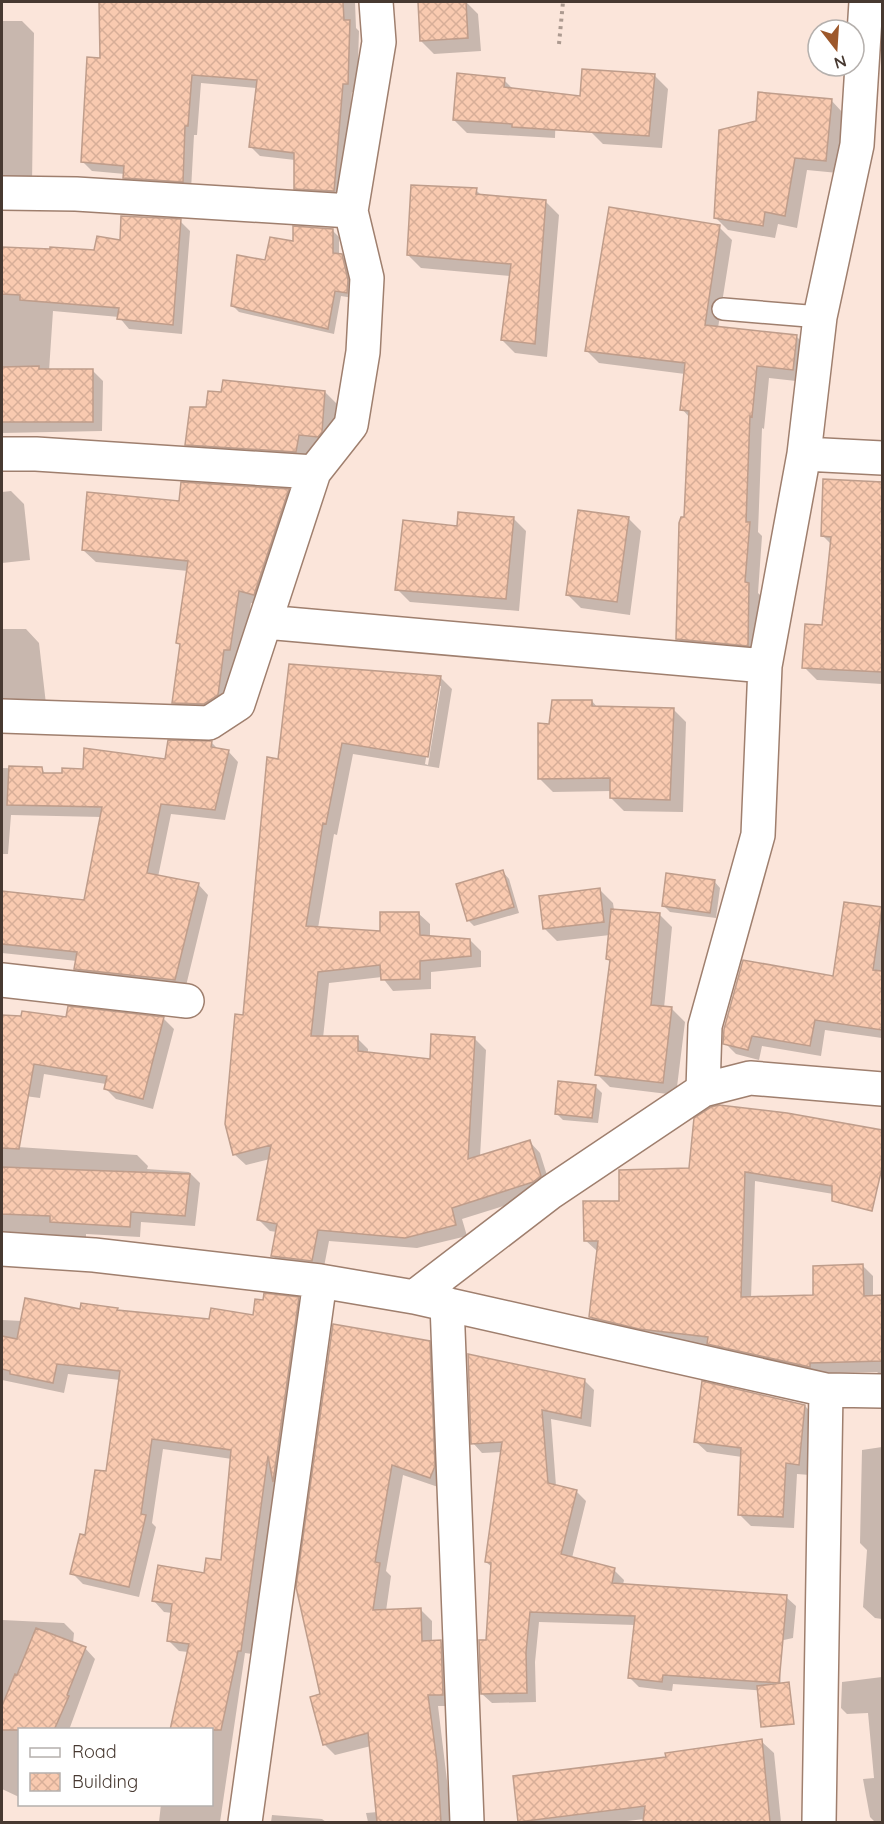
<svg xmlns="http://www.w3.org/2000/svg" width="884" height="1824" viewBox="0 0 884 1824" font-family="Quicksand,sans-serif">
<defs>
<pattern id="building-cross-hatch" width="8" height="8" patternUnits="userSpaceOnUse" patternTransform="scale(1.5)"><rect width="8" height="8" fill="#f9cab0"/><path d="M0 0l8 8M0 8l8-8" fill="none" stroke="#d7ae98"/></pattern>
</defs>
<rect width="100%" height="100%" fill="#fbe5da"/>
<!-- shadow -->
<path fill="#0003" fill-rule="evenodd" d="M101 2H355L356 28 359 31 357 93 352 92 343 200 304 197 295 188V160L260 156 251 147 257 88 201 83 197 135H194L191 190 134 187 124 178 125 174 92 171 83 162 102 60Z
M466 2 478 14 481 51 434 54 421 41 419 4Z
M2 21H22L34 33 32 185H2Z
M655 76 668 89 662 148 603 144 590 131Z
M504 80 514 90 556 106 555 138 467 133 454 120Z
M831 100 843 113 838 173 807 170 797 228 778 224 775 238 728 230 715 217Z
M476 190 482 196 546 202 559 215 547 357 515 353 502 340 511 276 421 268 408 255Z
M180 221 190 231 182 334 129 329 119 317 53 311 49 371H93L103 381 102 431 2 433V248L95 252Z
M719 227 732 240 718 328 796 336 809 349 805 382 769 378 764 429 762 428 758 532 762 536 758 593 762 597 760 658 691 652 678 639 690 418 682 409 685 374 599 363 586 350Z
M332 230 339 237V255L348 262 353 298 341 296 334 334 239 312 233 306 266 262 294 243Z
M325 392 338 405 331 449 312 447 308 464 200 457 187 444 208 409Z
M825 481 882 483V684L817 680 804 667 824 627 832 545 823 536Z
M11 491 24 504 30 560 2 563V492Z
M288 491 300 503 266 606 251 603 242 662 230 707 186 715 174 702 181 646 178 643 188 571 96 562 83 550Z
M513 518 526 531 519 611 410 602 397 589 458 528Z
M628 518 641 531 630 615 581 608 568 595Z
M2 629H26L39 643 46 704 2 702Z
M441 678 452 689 439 768 353 754 337 835 334 834 318 928 381 933 418 913 430 924V937L470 940 481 951V967L431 972V989L393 991 382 977 329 983 323 1038H357L368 1049V1053L431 1060 474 1038 486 1050 480 1157 529 1141 540 1153 551 1188 545 1193 462 1219 467 1236 417 1248 329 1241 323 1272 284 1267 273 1256 277 1232 270 1231 259 1220 270 1159 246 1165 234 1154 244 1017 279 761ZM438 686H441L428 765 425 764Z
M592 701 598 708 673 709 686 722 683 812 624 811 611 798 612 791 553 792 540 779 550 726Z
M211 742 219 750 228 751 238 762 225 820 171 814 158 877 198 884 208 895 185 990 86 979 76 969 77 961 2 953V893L85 901 102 817 11 815 8 854H2V768L41 769 47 775H63L167 761Z
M503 872 509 879 519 913 474 926 468 920Z
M714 881 720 888 716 918 670 912 663 905Z
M600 890 613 903 614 910 659 914 672 927 664 1008 672 1009 685 1022 676 1095 610 1087 597 1074 612 962 608 959 610 935 557 941 544 928Z
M881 909 882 1038 825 1030 821 1056 762 1046 759 1060 736 1054 725 1043 835 977Z
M69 1008 164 1019 174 1029 153 1109 116 1099 105 1088 106 1084 44 1074 40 1098 2 1093V1016L67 1018Z
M595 1086 602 1093 598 1123 563 1120 556 1113Z
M696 1119 870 1200 755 1181 751 1299 815 1297 862 1265 873 1276V1297H882V1376L877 1372 820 1373 720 1354 712 1346 651 1338 601 1327 590 1317 599 1250H596L585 1240 621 1202 690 1169Z
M3 1146 137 1155 148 1166 147 1169 189 1172 200 1183 195 1226 141 1222 140 1237 86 1234V1238L2 1233Z
M298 1299 309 1310 252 1654 245 1653 220 1822H159L161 1804H212V1730L188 1652 179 1651 168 1640 172 1613 164 1612 154 1601 205 1574 223 1562 232 1459 163 1449 152 1523 156 1527 139 1597 83 1584 72 1573 87 1537 107 1473 120 1380 68 1374 64 1393 2 1380V1320L22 1321 81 1311 117 1309 120 1312 210 1321 254 1317Z
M429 1343 440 1354 441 1488 403 1475 386 1571 391 1576 386 1611 420 1609 432 1621V1642H441L452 1653 454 1706H438L452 1822H368L366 1813 378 1812 371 1746 335 1755 324 1744 322 1695Z
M584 1380 594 1390 591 1427 551 1419 556 1486 576 1491 586 1501 572 1558 614 1570 624 1580 623 1585 786 1597 796 1606 793 1638 779 1641 781 1692 673 1684 672 1691 639 1687 629 1677 635 1625 539 1622 535 1662 536 1702 492 1703 482 1694 493 1568 486 1562 502 1452 482 1453 473 1443Z
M805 1406 816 1417 810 1475 797 1474 794 1528 751 1526 740 1515 742 1457 707 1452 695 1441Z
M882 1447V1619L875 1618 863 1607 867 1550 860 1543 862 1450Z
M2 1620 64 1623 74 1633 73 1643 85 1648 95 1659 69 1730H20L19 1797 2 1789Z
M882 1677V1822H875L870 1817 863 1779 874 1778 868 1713 847 1714 841 1708 842 1682Z
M761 1741 774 1753 781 1822H644L645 1819 618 1822 519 1821 667 1759Z
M272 1815 322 1819 326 1822H271Z"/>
<!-- building -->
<path fill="url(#building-cross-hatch)" stroke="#bf9d8b" stroke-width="1.5" d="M99 2H343L344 20H350L348 84H343L334 191 294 189V153L249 147 257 80 192 75 188 126H185L183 182 123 178 124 166 81 162 87 57 100 58Z
M418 2H466L468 38 420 41Z
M582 69 655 74 649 136 512 127V124L453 120 457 73 505 78 504 87 580 96Z
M758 92 832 99 826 161 795 158 785 216 765 212 763 226 714 218 719 130 756 121Z
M411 185 477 188 476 194 546 200 535 344 501 340 511 264 407 255Z
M609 207 720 225 705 325 797 335 793 370 757 366 752 417 750 416 746 522H750L745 582 749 583 748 646 676 639 679 523 681 517H684L689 411 680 410 685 363 585 351Z
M121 216 181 219 173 325 117 319 119 308 20 300V295L2 294V247L50 249V247L94 250 97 236 120 240Z
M293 226 333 229V253L342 254 348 280 347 293 335 291 328 329 231 306 237 255 265 260 270 237 293 241Z
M39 366V369H93V422H2V367Z
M223 380 325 391 322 432 318 437 299 435 296 452 185 445 190 407H206L208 391 221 392Z
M823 479 882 482V672L802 668 805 624 822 625 831 537 821 536Z
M181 482 289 489 254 595 239 591 230 650H224L218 695 204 704 172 703 180 644 176 643 188 561 82 550 87 492 179 501Z
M578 510 629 517 617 602 566 595Z
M458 512 514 517 506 599 395 590 403 520 457 526Z
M289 664 441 676 428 757 342 743 326 824 323 823 306 926 380 931V912H419L420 935 470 939 471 956 420 961V979L381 980 380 965 318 972 311 1036H358V1051L430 1059 431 1034 475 1037 468 1159 530 1140 541 1176 533 1182 452 1208 456 1225 405 1238 318 1230 312 1261 271 1256 277 1224 257 1220 271 1145 233 1155 225 1124 235 1014 243 1015 267 757 278 759Z
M552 700H592V706L674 708 670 800 610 798V778L538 779V723L549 724Z
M168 740 212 741 211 747 229 750 215 810 161 804 147 873 199 883 175 980 74 969 77 952 2 944V891L84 900 102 807 7 805 9 766 42 767 43 773H62V768L83 769 84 748 165 759Z
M503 870 514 907 467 921 456 884Z
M666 873 715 880 710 913 662 906Z
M600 888 604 922 543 929 539 896Z
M844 902 882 907 873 970 882 971V1030L815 1020 810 1046 752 1036 748 1050 723 1044 724 1029 743 960 833 976Z
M611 909 660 913 651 1005 672 1007 663 1083 595 1075 610 960 606 959Z
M68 1006 164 1017 143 1099 104 1089 107 1076 34 1064 19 1149 2 1148V1015L21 1016 22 1011 66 1017Z
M558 1081 596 1085 592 1118 555 1114Z
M719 1105 787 1113 882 1130V1168L872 1211 832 1201V1186L745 1172 741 1297 813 1295V1266L863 1264 864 1296 882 1295V1361L810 1363V1367L707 1344 708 1337 639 1329 589 1317 598 1241H584L583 1201H619V1170L689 1168 694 1118 711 1107Z
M2 1167 190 1174 185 1216 131 1212 130 1227 50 1222V1216L2 1214Z
M264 1293 299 1297 273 1482 268 1456 241 1651H238L221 1730H170L189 1644 167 1641 172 1604 152 1601 158 1565 204 1573 206 1558 221 1560 231 1450 152 1439 141 1514 146 1515 129 1587 70 1574 80 1534 85 1535 95 1470 106 1471 120 1371 57 1364 53 1383 10 1374V1371L2 1369V1336L17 1339 25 1298 80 1309 81 1303 118 1308 117 1310 209 1319 211 1308 253 1315 255 1299 263 1300Z
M333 1324 430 1341 435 1466 430 1478 392 1465 375 1562 380 1563 373 1610 421 1608 422 1641 441 1640 443 1695H428L437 1762 441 1822H377L368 1733 323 1745 310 1697 320 1694 296 1587Z
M468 1354 585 1379 581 1418 542 1410 548 1483 577 1490 561 1554 615 1568 612 1583 787 1595 779 1683 663 1675 662 1682 628 1678 635 1616 530 1612 526 1652 527 1693 481 1694 479 1640H486L491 1563 485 1562 502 1442 471 1444Z
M702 1381 805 1405 799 1465 786 1463 783 1517 738 1515 741 1448 694 1442Z
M36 1628 86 1647 67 1695 69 1696 54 1730H2V1706L15 1674 17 1675Z
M789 1682 794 1724 761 1727 757 1686Z
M762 1739 770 1822H643L645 1806 518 1822 513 1776 666 1757 665 1753Z"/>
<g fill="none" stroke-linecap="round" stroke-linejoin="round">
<!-- service casing -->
<g stroke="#9f7f6e" stroke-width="24">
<path id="service" d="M723 309 820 317"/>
</g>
<!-- minor casing -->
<g stroke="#9f7f6e" stroke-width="36">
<path id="minor" d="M2 193 76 194 351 211
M2 454H36L314 472
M804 454 882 458
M265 622 765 666
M2 716 209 723 238 704 314 472 351 425 363 352 367 278 351 211 379 42 376 2
M2 980 187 1001
M703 1090 705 1026 758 835 765 666 804 454 820 317 857 145 866 2
M2 1249 94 1255 320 1281 414 1297 826 1390 882 1391
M414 1297 551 1192 703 1090 750 1078 882 1089
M447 1304 467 1822
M245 1822 320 1281
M819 1822 826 1390"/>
</g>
<!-- path -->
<path stroke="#ac9a90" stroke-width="4" stroke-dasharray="3 4.5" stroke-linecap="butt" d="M559 44 563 2"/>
<!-- service -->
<use href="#service" stroke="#fff" stroke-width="21"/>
<!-- minor -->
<use href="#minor" stroke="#fff" stroke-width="33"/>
</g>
<!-- border -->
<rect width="884" height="1824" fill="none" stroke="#473931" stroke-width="6"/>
<!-- legend -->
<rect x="18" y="1728" width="195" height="78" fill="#ffffff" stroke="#b5b0ad" stroke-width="1.5"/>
<rect x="30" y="1748" width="30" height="9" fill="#ffffff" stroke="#b5b0ad" stroke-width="1.5"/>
<text x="72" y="1758" font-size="18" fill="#473931">Road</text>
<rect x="30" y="1773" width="30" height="18" fill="url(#building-cross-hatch)" stroke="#b5b0ad" stroke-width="1.5"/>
<text x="72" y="1788" font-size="18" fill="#473931">Building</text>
<!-- north arrow -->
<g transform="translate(836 48) rotate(163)"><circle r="28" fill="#ffffff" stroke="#b5b0ad" stroke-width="1.5"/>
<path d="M0-4.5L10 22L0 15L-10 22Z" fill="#9d582b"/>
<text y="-9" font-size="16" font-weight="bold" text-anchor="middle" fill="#473931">N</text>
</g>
</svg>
